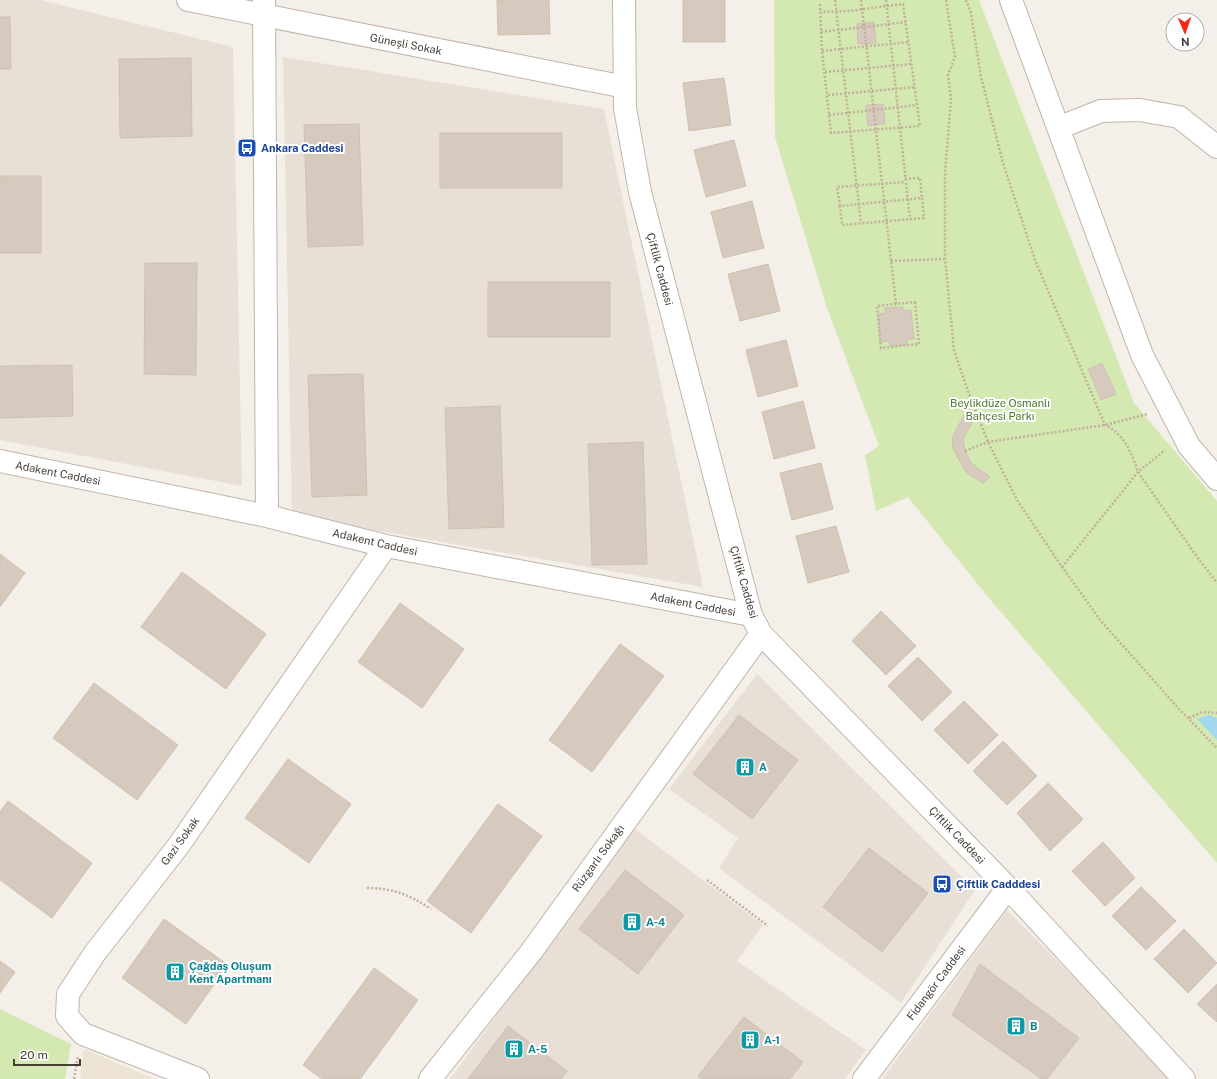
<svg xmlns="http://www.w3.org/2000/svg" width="1217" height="1079" viewBox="0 0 1217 1079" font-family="'Public Sans',sans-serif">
<rect width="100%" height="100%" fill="#f4efe8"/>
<!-- residential -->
<path fill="#e8e0d6" d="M0 0H40L233 47 242 486 0 440Z
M283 57 604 109 703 587 292 516Z
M757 674 975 890 901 1003 719 868 738 838 669 789Z
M634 828 763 925 737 961 866 1050 845 1079H450Z
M1007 910 1175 1079H882Z"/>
<!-- education -->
<path fill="#ede3d2" d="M84 1049 155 1079H80Z"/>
<!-- green -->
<path fill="#d4e8b1" d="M774 0H979L1134 403 1217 501V863L988 597 908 497 876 511 865 455 879 446 827 308 775 137Z
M0 1009 71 1044 65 1079H0Z"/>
<!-- water -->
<path fill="#a4d7f0" d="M1209 715 1217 718V740L1197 719Z"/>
<!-- building -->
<path fill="#d5cabd" stroke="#d0c1b0" d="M497 0H549L550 34 498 35Z
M683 0H725V42H683Z
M0 17H10L11 69H0Z
M874 22 876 43 858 44 857 24Z
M191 58 192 136 120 138 119 59Z
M724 78 731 125 689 131 683 83Z
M883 104 885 124 868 126 866 105Z
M359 124 363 245 308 247 304 125Z
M440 133H562V188H440Z
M734 140 746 186 706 197 694 150Z
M0 176H41V253H0Z
M752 201 764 248 723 258 711 212Z
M145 263H197L196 375 144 374Z
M768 264 780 311 740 321 728 274Z
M488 282H610V337H488Z
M903 307V311L911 310 914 339H907V345L890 346 889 341 880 342 878 314 885 313V308Z
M786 340 798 386 758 397 746 350Z
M1102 363 1116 394 1101 400 1088 369Z
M72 365 73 416 0 418V366Z
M363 374 367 495 312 497 308 375Z
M803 401 815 448 774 459 762 412Z
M500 406 504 527 449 529 445 408Z
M964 415 972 423 963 439 965 451 971 463 990 477 983 483 966 472 953 449 952 438Z
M643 442 647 564 592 565 588 444Z
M821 463 833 509 792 520 780 473Z
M836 526 849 572 808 583 796 536Z
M0 554 25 573 0 607Z
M182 572 266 634 226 689 141 627Z
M400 603 464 649 422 708 358 662Z
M881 611 916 646 886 675 852 641Z
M620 644 664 676 592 772 549 740Z
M918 657 952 692 922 721 888 686Z
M94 683 178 745 137 800 53 738Z
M964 701 998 735 968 764 934 730Z
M739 715 798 760 752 819 693 774Z
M1003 741 1037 776 1007 805 973 771Z
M288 759 351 804 309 863 245 818Z
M1048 783 1083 819 1050 851 1017 813Z
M8 801 92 863 52 918 0 880V812Z
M498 804 542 836 471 933 427 901Z
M1103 842 1135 878 1105 906 1072 871Z
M869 848 928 893 882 952 823 907Z
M625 870 684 915 638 974 579 929Z
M1141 887 1176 921 1146 950 1112 916Z
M164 919 228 965 186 1024 122 978Z
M1184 929 1217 963 1188 993 1154 959Z
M0 961 15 972 0 993Z
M980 964 1079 1038 1047 1079H1042L952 1015Z
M374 968 418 1000 360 1079H322L303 1065Z
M1217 984V1022L1197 1004Z
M744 1017 803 1062 790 1079H702L698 1076Z
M508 1026 567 1071 561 1079H468Z"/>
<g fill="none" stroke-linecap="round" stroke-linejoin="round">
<!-- minor casing -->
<g stroke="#bfb6aa" stroke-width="24">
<path id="minor" d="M188 0 625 87
M264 0 267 516
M624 0 625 108 640 192 751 615 761 634 1012 892 1184 1079
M1011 0 1142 355 1189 446 1217 479
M1058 128 1101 111 1140 110 1179 117 1217 147
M0 461 267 516 386 546 751 615
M198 1079 83 1034 67 1016 68 994 95 953 179 845 386 546
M430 1079 531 952 761 634
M864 1079 1001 897 1012 892"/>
</g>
<!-- path -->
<path stroke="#c1b09b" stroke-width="2.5" stroke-dasharray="2 2" stroke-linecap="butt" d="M835 0 861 223
M861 0 896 304
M886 0 910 219
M946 0 955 57 948 75 951 98 945 173V259L954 350 969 394 988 442 1017 500 1062 567 1101 621 1179 709 1217 748
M966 0 971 13 981 77 1003 163 1035 260 1105 425C1123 433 1132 453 1138 472L1195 554 1217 583
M820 4 822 51 831 133 920 126 903 4 849 11 820 12
M821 32 906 22
M822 51 909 42
M825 72 912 64
M828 95 915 87
M829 115 917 105
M905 179 920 178 922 198
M922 198 924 218 842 225 840 206Z
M840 206 837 187 905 182
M891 261 945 259
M915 302 919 344 881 348 877 306Z
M965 451 988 442 1105 425 1148 414
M1062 567 1138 472 1165 450
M1189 718 1202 712 1217 713
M707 880 768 926
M367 888C393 888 410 895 431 909
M74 1079 78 1056"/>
<!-- minor -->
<use href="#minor" stroke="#fff" stroke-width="22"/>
</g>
<!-- icons -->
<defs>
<g id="bus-square" transform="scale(1)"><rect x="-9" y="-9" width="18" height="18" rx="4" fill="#1a4fb4" stroke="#fff"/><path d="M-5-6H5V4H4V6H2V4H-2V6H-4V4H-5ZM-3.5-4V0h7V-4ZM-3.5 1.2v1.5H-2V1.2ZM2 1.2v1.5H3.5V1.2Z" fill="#fff"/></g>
<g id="building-square" transform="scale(1)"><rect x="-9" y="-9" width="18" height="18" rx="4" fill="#0f9aa8" stroke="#fff"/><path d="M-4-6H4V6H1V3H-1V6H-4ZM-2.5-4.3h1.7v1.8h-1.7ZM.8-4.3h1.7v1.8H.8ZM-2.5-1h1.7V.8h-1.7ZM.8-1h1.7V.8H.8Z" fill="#fff"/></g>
</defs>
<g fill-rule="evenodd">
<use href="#bus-square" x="247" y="148"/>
<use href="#building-square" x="745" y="767"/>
<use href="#bus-square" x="942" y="884"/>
<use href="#building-square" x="632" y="922"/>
<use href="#building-square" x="175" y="972"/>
<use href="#building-square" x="1016" y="1026"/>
<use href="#building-square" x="750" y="1040"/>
<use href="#building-square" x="514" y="1049"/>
</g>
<g text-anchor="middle" stroke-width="4" stroke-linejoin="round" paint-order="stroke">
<!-- street labels -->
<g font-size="11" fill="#473f36" stroke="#fff">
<text transform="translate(406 44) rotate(11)" y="4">Güneşli Sokak</text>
<text transform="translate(660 269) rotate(75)" y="4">Çiftlik Caddesi</text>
<text transform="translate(58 473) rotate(11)" y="4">Adakent Caddesi</text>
<text transform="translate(375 542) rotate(13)" y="4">Adakent Caddesi</text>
<text transform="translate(744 582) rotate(74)" y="4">Çiftlik Caddesi</text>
<text transform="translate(693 604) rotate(11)" y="4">Adakent Caddesi</text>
<text transform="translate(957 835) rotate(46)" y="4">Çiftlik Caddesi</text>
<text transform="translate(180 841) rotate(-54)" y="4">Gazi Sokak</text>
<text transform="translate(598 858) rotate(-54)" y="4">Rüzgarlı Sokağı</text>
<text transform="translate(936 983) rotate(-53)" y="4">Fidangör Caddesi</text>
</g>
<!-- transit labels -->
<g font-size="11" font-weight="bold" fill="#164399" stroke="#fff" text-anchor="start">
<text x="261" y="152">Ankara Caddesi</text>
<text x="956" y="888">Çiftlik Cadddesi</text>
</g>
<!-- park labels -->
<g font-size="11" fill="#4e792a" stroke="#fff">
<text x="1000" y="407">Beylikdüze Osmanlı<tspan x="1000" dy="13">Bahçesi Parkı</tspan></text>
</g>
<!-- culture labels -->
<g font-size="11" font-weight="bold" fill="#0d838f" stroke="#fff" text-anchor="start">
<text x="759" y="771">A</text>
<text x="646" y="926">A-4</text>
<text x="189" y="970">Çağdaş Oluşum<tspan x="189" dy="13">Kent Apartmanı</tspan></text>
<text x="1030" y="1030">B</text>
<text x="764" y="1044">A-1</text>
<text x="528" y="1053">A-5</text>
</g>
</g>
<!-- north arrow -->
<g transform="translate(1185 32) rotate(178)"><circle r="19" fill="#ffffff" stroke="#b5b2af"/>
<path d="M0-3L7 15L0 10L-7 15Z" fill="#f8281a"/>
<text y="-6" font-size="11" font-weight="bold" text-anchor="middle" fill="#473f36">N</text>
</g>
<!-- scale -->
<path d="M14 1059v6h66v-6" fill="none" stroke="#473f36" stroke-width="2"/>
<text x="20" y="1059" font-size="12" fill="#473f36" stroke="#ffffff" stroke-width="3" paint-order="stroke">20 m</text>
</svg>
